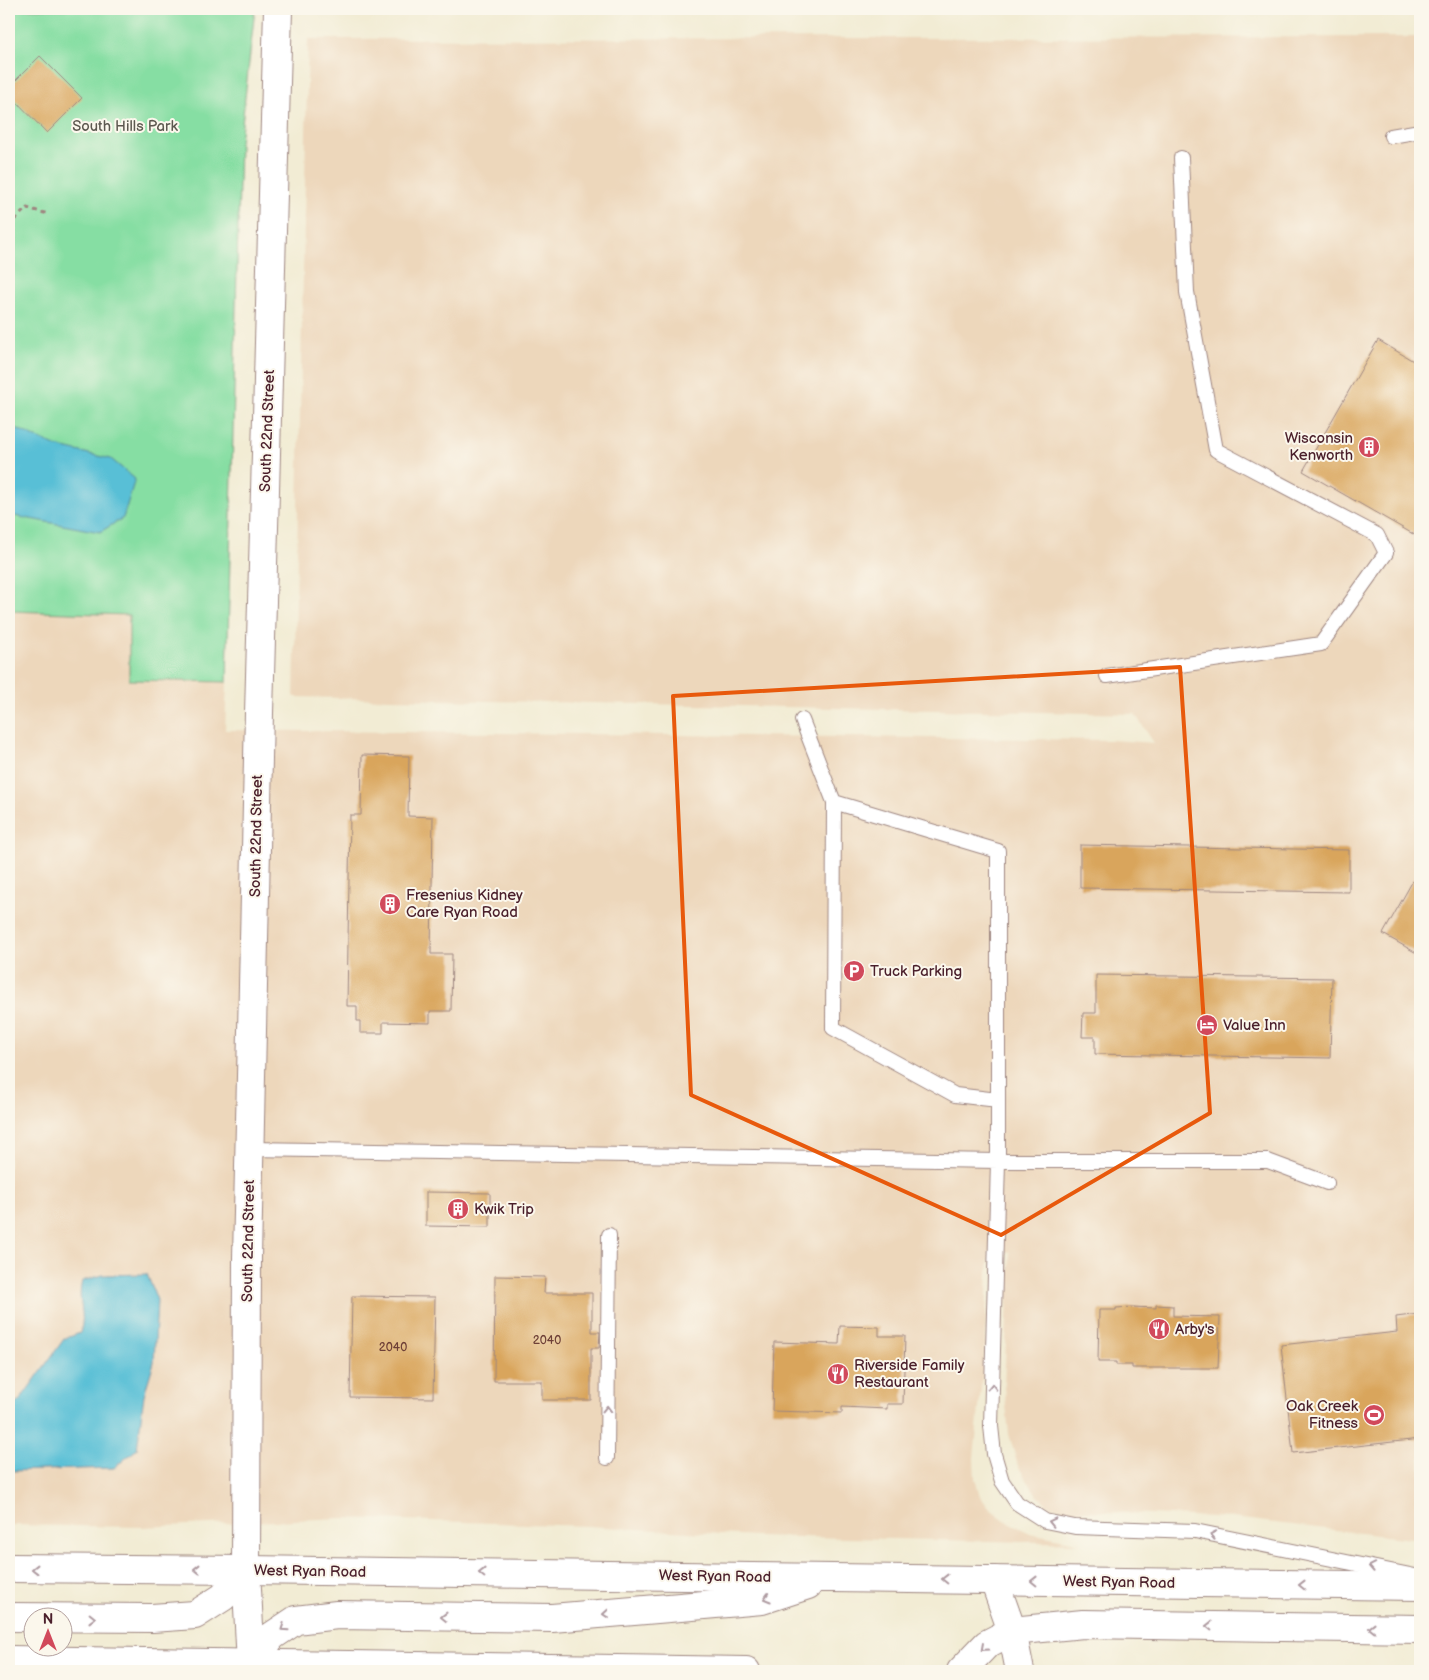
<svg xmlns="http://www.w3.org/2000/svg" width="1429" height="1680" viewBox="0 0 1429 1680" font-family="'Balsamiq Sans',sans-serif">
<rect width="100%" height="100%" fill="#fbf7ec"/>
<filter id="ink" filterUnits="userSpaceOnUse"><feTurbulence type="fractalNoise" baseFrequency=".02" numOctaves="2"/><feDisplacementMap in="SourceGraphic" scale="10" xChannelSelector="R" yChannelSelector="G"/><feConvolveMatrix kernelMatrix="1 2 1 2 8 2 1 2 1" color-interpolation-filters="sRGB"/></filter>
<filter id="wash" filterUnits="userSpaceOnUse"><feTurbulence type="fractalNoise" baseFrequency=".0096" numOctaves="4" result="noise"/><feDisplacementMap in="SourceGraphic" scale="20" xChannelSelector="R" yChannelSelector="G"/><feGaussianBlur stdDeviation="1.12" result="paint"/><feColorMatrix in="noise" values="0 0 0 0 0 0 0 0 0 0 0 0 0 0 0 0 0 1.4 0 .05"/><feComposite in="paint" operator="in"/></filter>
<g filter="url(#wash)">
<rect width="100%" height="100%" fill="#f2ecd4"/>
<!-- built -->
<path fill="#edd7bb" d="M1420 37V1540L1233 1518 1066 1510 1048 1505 1037 1495 1018 1466 1009 1434 1004 1387 1010 1252 989 1251 984 1357 974 1458 975 1479 980 1496 989 1508 1006 1521 1030 1533 1081 1543 755 1536 588 1526 342 1518 143 1527 9 1525V611L129 615 130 680 227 682 225 730 1112 740 1154 743 1135 714 294 697 308 39Z"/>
<!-- green -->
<path fill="#86dea3" stroke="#687e67" d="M9 9H255L240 142 227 682 129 680V615L9 611Z"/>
<!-- water -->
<path fill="#58bfd6" stroke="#516f80" d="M9 425 55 446 111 459 135 479 123 518 100 532 9 515Z
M147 1274 157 1300 154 1362 144 1395 137 1449 114 1468 9 1471V1410L20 1400 64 1339 80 1333C87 1312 76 1302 82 1281L103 1275Z"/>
<g id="blocks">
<!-- building -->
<path fill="#d9a55b" d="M40 56 82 98 47 133 9 94V87Z
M1378 340 1415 362 1420 352V538L1303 471Z
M362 755 409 756 408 816 433 817 431 954H452L451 1011H430V1023L383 1022V1033H360V1021H357V1006H347L350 815H361Z
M1080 845 1349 850V892L1080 888Z
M1420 868V955L1383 934Z
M1096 975 1332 978 1330 1058 1095 1054V1037H1082L1083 1013H1096Z
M426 1192 490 1193V1227L426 1226Z
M495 1276 545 1277 544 1293H592V1332H600L599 1348H591V1400H542V1381H494Z
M352 1296 435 1297 433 1398 350 1397Z
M1156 1305 1173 1306V1316L1220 1317 1218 1368H1132V1365H1116V1362H1098L1099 1310H1116V1308L1132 1307 1156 1308Z
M1420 1314V1439L1293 1453 1281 1345 1397 1332 1396 1317Z
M840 1326 879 1327V1336H905L903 1404H887V1409L842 1407V1413L772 1411 774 1342 839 1344Z"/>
</g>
</g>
<g filter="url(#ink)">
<use href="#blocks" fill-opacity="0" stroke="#9e8680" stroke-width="1"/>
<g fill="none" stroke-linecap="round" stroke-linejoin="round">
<!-- lane casing -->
<g stroke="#9e8680" stroke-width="16">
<path id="lane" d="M1391 136 1420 131
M1107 676 1321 644 1386 553 1377 535 1216 450 1187 292 1181 158
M802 720 834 802 998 851V1161L991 1426 994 1454 1002 1481 1017 1503 1045 1521 1075 1527 1195 1531 1415 1576
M834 802 833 1028 955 1095 998 1100
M250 1149 998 1161H1268L1327 1183
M607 1458 609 1235"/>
</g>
<!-- street casing -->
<g stroke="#9e8680" stroke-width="30">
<path id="street" d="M994 1580 1012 1631 1020 1671
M251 1664 246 1570 247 1258 259 713 278 9"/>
</g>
<!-- primary casing -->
<g stroke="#9e8680" stroke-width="30">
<path id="primary" d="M9 1568 246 1570 1420 1586
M9 1617 152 1618 195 1615 223 1597 246 1570
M9 1660 746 1671
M251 1664 272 1636 296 1620 337 1615 552 1618 762 1600 808 1585
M961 1671 987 1644 1012 1631 1083 1624 1420 1629"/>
</g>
<!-- path -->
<path stroke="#9e8680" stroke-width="3" stroke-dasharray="4 4" stroke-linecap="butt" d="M9 225 27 208 48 214"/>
<!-- lane -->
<use href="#lane" stroke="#fff" stroke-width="14"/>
<!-- street -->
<use href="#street" stroke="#fff" stroke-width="28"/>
<!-- primary -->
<use href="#primary" stroke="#fff" stroke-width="28"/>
</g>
<!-- one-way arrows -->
<defs><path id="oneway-chevron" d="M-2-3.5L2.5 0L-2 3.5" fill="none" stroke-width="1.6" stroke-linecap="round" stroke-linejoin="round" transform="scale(1.25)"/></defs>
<g stroke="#ae9aa0">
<use href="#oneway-chevron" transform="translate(992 1387) rotate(-89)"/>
<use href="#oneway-chevron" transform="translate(607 1409) rotate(-89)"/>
<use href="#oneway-chevron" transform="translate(1052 1522) rotate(-167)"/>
<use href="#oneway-chevron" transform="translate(1213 1535) rotate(-169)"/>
<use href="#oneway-chevron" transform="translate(1372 1567) rotate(-169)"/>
<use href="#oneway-chevron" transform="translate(35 1569) rotate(-180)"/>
<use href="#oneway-chevron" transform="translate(197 1569) rotate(-180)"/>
<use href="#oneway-chevron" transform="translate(482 1573) rotate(-179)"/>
<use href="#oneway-chevron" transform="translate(945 1579) rotate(-179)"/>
<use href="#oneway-chevron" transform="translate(1034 1581) rotate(-179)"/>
<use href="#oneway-chevron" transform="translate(1302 1585) rotate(-179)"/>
<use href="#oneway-chevron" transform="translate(767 1598) rotate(164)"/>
<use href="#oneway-chevron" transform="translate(606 1614) rotate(175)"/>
<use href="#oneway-chevron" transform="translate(444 1617) rotate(-179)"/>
<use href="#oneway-chevron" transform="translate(92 1618) rotate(1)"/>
<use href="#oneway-chevron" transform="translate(1209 1626) rotate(-179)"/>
<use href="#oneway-chevron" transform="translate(284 1628) rotate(146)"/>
<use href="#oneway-chevron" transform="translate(1372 1628) rotate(-179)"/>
<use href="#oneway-chevron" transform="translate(984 1648) rotate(138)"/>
</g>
</g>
<!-- marked area -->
<path fill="none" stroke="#e8590c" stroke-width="4" stroke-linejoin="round" d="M1180 667 1210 1113 1001 1235 691 1095 673 696Z"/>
<!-- icons -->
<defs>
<g id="building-disc" transform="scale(1.125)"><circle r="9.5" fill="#d1495b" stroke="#fbf7ec"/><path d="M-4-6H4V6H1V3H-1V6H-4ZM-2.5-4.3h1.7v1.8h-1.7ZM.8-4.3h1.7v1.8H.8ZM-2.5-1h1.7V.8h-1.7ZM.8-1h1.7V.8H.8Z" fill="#fff"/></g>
<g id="parking-disc" transform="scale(1.125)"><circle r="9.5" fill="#d1495b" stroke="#fbf7ec"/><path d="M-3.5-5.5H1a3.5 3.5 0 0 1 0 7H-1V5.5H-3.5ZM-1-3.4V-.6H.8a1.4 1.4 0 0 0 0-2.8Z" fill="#fff"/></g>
<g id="hotel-disc" transform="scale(1.125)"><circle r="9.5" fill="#d1495b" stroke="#fbf7ec"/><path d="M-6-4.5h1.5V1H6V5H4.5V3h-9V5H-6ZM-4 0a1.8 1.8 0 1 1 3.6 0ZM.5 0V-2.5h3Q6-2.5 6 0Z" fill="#fff"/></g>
<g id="restaurant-disc" transform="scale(1.125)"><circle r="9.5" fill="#d1495b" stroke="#fbf7ec"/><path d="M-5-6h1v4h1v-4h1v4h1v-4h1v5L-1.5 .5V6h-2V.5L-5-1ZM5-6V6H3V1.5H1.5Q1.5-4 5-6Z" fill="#fff"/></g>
<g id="stadium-disc" transform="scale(1.125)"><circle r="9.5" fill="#d1495b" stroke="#fbf7ec"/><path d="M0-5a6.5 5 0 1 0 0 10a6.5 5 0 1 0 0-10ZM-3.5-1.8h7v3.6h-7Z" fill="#fff"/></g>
</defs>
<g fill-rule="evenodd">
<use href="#building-disc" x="1369" y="447"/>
<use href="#building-disc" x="390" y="904"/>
<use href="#parking-disc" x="854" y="971"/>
<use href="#hotel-disc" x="1207" y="1025"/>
<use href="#building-disc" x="458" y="1209"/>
<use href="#restaurant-disc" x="1159" y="1329"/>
<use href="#restaurant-disc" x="838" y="1374"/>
<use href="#stadium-disc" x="1374" y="1415"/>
</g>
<g text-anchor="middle" stroke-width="4" stroke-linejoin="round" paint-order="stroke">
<!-- number labels -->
<g font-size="12" fill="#6e4037">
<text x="547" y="1344">2040</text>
<text x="393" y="1351">2040</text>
</g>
<!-- park labels -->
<g font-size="15" fill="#5c584f" stroke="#fbf7ec">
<text x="125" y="131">South Hills Park</text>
</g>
<!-- street labels -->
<g font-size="15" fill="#4a1f2b" stroke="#fbf7ec">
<text transform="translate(267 431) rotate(-88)" y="5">South 22nd Street</text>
<text transform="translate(256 836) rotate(-89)" y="5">South 22nd Street</text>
<text transform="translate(248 1241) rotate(-89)" y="5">South 22nd Street</text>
<text transform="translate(310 1571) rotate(1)" y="5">West Ryan Road</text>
<text transform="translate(715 1576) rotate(1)" y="5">West Ryan Road</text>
<text transform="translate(1119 1582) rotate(1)" y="5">West Ryan Road</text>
</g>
<!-- poi labels -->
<g font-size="15" fill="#4a1f2b" stroke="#fbf7ec" text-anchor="start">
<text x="1353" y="443" text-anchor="end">Wisconsin<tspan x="1353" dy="17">Kenworth</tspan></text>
<text x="406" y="900">Fresenius Kidney<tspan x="406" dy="17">Care Ryan Road</tspan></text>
<text x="870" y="976">Truck Parking</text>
<text x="1223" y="1030">Value Inn</text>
<text x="474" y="1214">Kwik Trip</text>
<text x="1175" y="1334">Arby's</text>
<text x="854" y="1370">Riverside Family<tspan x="854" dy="17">Restaurant</tspan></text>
<text x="1358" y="1411" text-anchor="end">Oak Creek<tspan x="1358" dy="17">Fitness</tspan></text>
</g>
</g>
<!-- margin -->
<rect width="1429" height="1680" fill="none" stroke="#fbf7ec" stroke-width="30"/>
<!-- north arrow -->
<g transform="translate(48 1632)"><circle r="24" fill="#fbf7ec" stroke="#b4a19f"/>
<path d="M0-4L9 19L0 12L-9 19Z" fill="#d1495b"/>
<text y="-8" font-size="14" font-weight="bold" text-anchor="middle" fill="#4a1f2b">N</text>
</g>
</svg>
